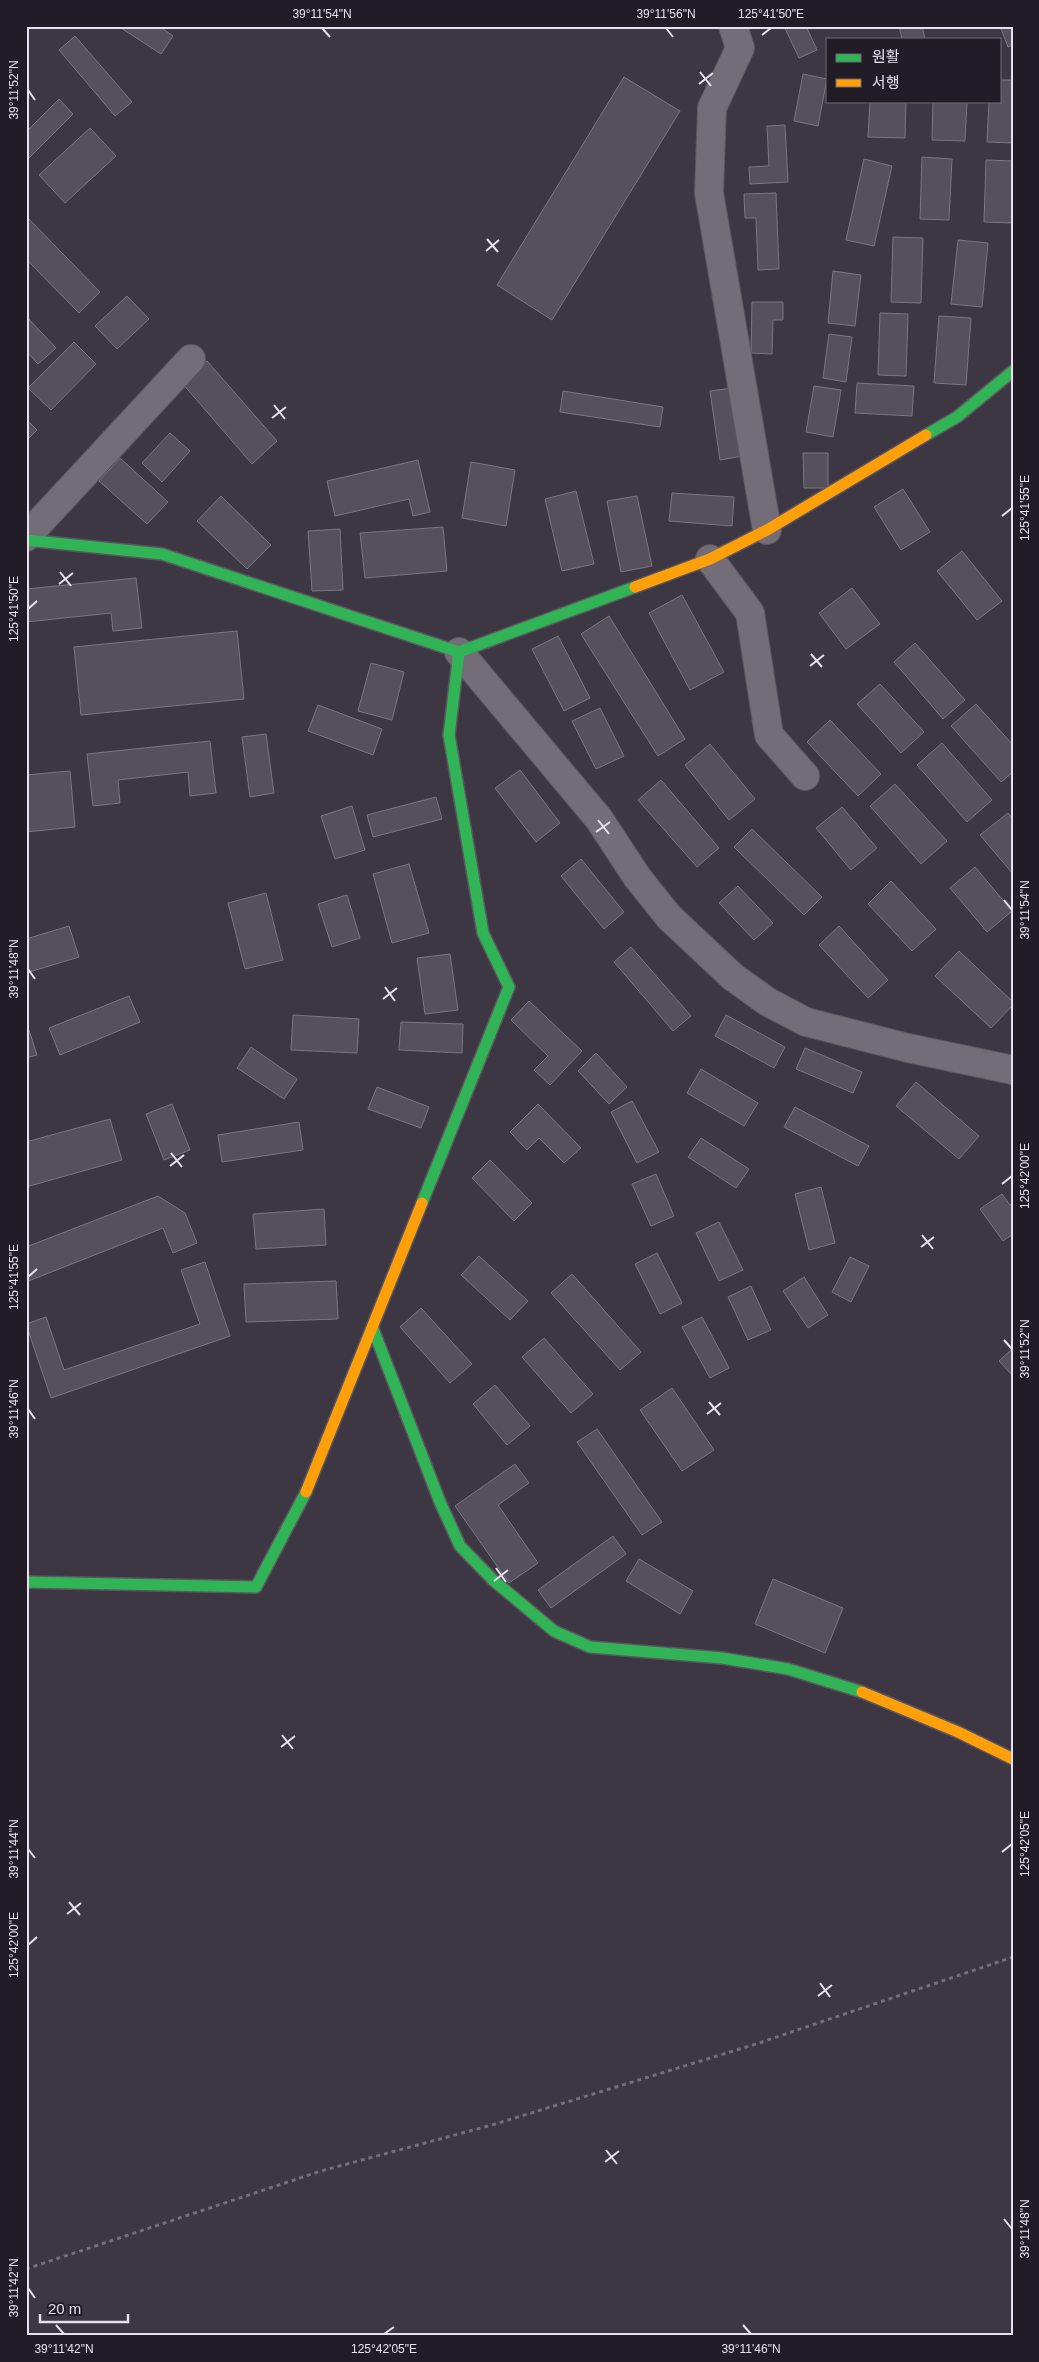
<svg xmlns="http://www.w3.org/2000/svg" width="1039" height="2362" viewBox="0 0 1039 2362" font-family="Arial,'Noto Sans KR',sans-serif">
<rect width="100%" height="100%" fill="#3d3743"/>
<!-- building -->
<path fill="#564f5c" stroke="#7c7681" d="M118 26H159L173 36 161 54Z
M784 26H806L817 50 799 58Z
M899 26H922L925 39H902Z
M1000 26H1013V45L1008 47Z
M75 36 132 102 115 116 59 50Z
M803 74 827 79 818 126 794 121Z
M624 77 680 111 552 320 497 285Z
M1000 80H1013V143L987 142 989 101H1000Z
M59 99 73 114 26 161V132Z
M870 101H906L905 138 868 137Z
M933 101H967L965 141 932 140Z
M785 125 788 182 750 184 749 167 769 166 767 126Z
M90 128 116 156 65 203 39 175Z
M922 157 952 159 949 220 920 219Z
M864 159 892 166 874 246 846 240Z
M986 160 1013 161V223L984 222Z
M776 193 779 269 758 270 756 218H745L744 194Z
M26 216 100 292 79 313 26 259Z
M893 237 923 238 921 303 891 302Z
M958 240 988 243 982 307 951 304Z
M833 271 861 275 855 326 828 323Z
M127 296 149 319 117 349 95 326Z
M752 302H783V320H773L772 354 751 353Z
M880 313 908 314 906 376 878 375Z
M26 316 56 348 38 364 26 351Z
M939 316 971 318 966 385 934 383Z
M829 334 852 337 846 382 823 378Z
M74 342 96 364 51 410 28 388Z
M207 361 277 441 252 464 182 383Z
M857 383 914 386 912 416 855 413Z
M814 386 841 390 833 437 806 432Z
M733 388 743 456 720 460 710 391Z
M563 391 663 407 660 427 560 412Z
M26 419 37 430 26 441Z
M170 433 190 451 162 482 142 463Z
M803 453H828V488H804Z
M120 458 168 502 147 524 99 481Z
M418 460 430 512 413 516 409 499 335 516 327 481Z
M471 462 515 470 506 526 462 518Z
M903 489 930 532 901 550 874 507Z
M576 491 594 564 562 571 545 499Z
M672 493 734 497 732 526 669 521Z
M221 496 271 545 247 569 197 521Z
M637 496 652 566 621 572 607 501Z
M443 527 447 571 365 578 360 533Z
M340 529 343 590 312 591 308 531Z
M962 551 1002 601 977 620 937 571Z
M136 578 142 628 113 631 111 613 26 622V589Z
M852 588 880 624 846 649 819 613Z
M682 595 724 672 690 690 649 613Z
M609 616 685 739 658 756 581 634Z
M237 631 244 699 81 715 74 647Z
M558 636 590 698 564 711 532 649Z
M915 643 965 700 943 719 894 662Z
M371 663 404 672 392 720 358 711Z
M880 684 924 732 901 753 857 704Z
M976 704 1013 745V772L1001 782 951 726Z
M318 705 382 729 373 755 308 731Z
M600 708 624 756 596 769 572 721Z
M830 720 881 774 858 796 807 742Z
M266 734 274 793 250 797 242 737Z
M210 741 216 793 190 796 188 772 118 780 120 803 93 806 87 754Z
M942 743 992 800 967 822 917 765Z
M710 744 755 799 729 820 685 765Z
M520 770 560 823 536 842 495 788Z
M70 771 75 827 26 832V775Z
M661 780 719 848 697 867 638 800Z
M895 784 947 841 921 864 870 806Z
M436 797 442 819 373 837 367 815Z
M352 806 365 850 335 859 321 816Z
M842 807 877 848 851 870 816 828Z
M1008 813 1013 819V874L980 835Z
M752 829 822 897 804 915 734 847Z
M581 859 624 912 604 929 561 876Z
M409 864 429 933 392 943 373 874Z
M975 867 1012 911 987 932 950 888Z
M891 881 936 929 912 951 868 904Z
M738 886 773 923 754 940 719 903Z
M266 893 283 960 245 969 228 903Z
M347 895 360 938 332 947 318 904Z
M69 926 79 957 26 973V939Z
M839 926 888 980 868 998 819 945Z
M631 947 691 1016 673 1031 614 962Z
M959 951 1013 1002V1005L991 1028 935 976Z
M450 954 458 1010 425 1014 417 958Z
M129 996 140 1022 60 1055 49 1028Z
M529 1001 582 1051 550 1085 534 1070 548 1056 511 1020Z
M293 1015 359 1019 357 1053 291 1050Z
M726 1015 785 1047 774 1068 715 1036Z
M401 1022 463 1024 462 1053 399 1050Z
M26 1030H29L37 1055 26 1058Z
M251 1047 297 1079 284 1099 237 1068Z
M805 1048 862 1072 853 1093 796 1069Z
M596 1053 627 1087 609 1104 578 1071Z
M701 1069 758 1103 744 1126 687 1093Z
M916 1082 979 1136 959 1159 896 1106Z
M377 1087 429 1107 421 1128 368 1109Z
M632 1101 659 1152 637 1163 611 1112Z
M172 1104 190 1150 164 1160 146 1114Z
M538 1104 581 1148 564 1163 539 1138 527 1150 510 1132Z
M795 1107 869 1146 858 1166 784 1127Z
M110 1119 122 1160 26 1187V1142Z
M299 1122 303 1150 222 1162 218 1135Z
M701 1138 749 1169 736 1188 688 1157Z
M490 1160 532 1203 514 1221 472 1178Z
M656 1174 674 1216 651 1226 632 1184Z
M821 1187 835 1243 809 1250 795 1194Z
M1002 1194 1010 1205 1013 1203V1234L1003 1241 980 1209Z
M158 1196 185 1213 197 1243 173 1253 163 1228 26 1282V1247Z
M324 1209 326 1245 256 1249 253 1214Z
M719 1222 743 1270 719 1281 696 1233Z
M657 1253 682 1303 660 1314 635 1264Z
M479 1256 528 1301 510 1320 461 1275Z
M850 1257 869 1266 851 1302 832 1292Z
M205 1262 230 1336 51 1398 26 1324 46 1317 64 1370 200 1324 181 1270Z
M572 1274 641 1352 620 1370 551 1293Z
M804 1277 828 1315 808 1328 783 1291Z
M336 1281 338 1319 246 1322 244 1284Z
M751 1286 771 1330 748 1340 728 1297Z
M421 1308 472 1364 450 1383 400 1327Z
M702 1317 729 1368 710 1378 682 1327Z
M544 1338 593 1394 571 1413 522 1357Z
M1013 1348V1376L999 1361Z
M495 1385 530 1426 507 1445 473 1404Z
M672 1388 714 1450 682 1471 640 1410Z
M597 1429 662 1522 642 1535 577 1442Z
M515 1464 529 1483 498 1505 538 1563 509 1583 455 1506Z
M613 1536 626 1554 551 1608 538 1590Z
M639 1559 693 1591 680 1614 626 1581Z
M773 1579 843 1608 825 1653 755 1624Z"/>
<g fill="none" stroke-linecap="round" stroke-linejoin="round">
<!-- street casing -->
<g stroke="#5b5661" stroke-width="30">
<path id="street" d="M733 26 740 48 712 108 709 193 767 530
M26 537 191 359
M710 559 750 613 769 735 805 776
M459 652 599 819 637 877 669 917 733 977 768 1002 806 1022 908 1048 1013 1070"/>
</g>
<!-- fast casing -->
<g stroke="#5b5661" stroke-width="14">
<path id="fast" d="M926 435 957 417 1013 371
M26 540 162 554 459 652 635 587
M422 1203 509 987 483 933 449 735 459 652
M373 1329 440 1502 460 1546 493 1580 554 1631 590 1647 722 1658 788 1669 862 1692
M26 1582 256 1587 306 1492"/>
</g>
<!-- slow casing -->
<g stroke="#5b5661" stroke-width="14">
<path id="slow" d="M635 587 710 559 767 530 926 435
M306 1492 422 1203
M862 1692 958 1732 1013 1759"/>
</g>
<!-- path -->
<path stroke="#746e79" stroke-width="3" stroke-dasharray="4 4" stroke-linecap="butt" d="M26 2269 321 2171 492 2125 756 2044 1013 1957"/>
<!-- street -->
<use href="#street" stroke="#736d77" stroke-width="28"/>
<!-- fast -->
<use href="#fast" stroke="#30b455" stroke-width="11"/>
<!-- slow -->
<use href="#slow" stroke="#ff9f0a" stroke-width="11"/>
</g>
<!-- ticks -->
<path fill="none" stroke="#e8e0ef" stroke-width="2" d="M322 28 330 37M666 28 673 37M762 35 771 28M700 72 711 86M699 84 713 73M28 90 35 100M487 239 498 252M486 251 499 240M274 405 285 419M272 418 286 407M1002 516 1012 508M60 572 71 586M59 584 73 573M28 609 37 601M811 654 822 667M810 666 824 655M598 820 609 834M596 832 610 822M1004 900 1012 910M28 969 35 979M385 987 395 1001M383 999 397 988M171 1153 182 1167M170 1166 184 1155M1002 1184 1012 1176M922 1235 933 1249M921 1247 934 1237M28 1277 37 1269M1004 1340 1012 1349M709 1402 720 1415M28 1409 35 1419M707 1414 721 1403M496 1568 506 1582M494 1581 508 1570M282 1735 293 1749M281 1747 295 1736M28 1849 35 1858M1002 1852 1012 1844M69 1902 80 1915M67 1914 81 1903M28 1945 37 1937M820 1983 830 1997M818 1996 832 1985M606 2150 617 2164M605 2162 619 2151M1004 2219 1012 2229M28 2288 35 2298M56 2325 64 2334M743 2325 751 2334M384 2334 394 2327"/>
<!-- border -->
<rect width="1039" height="2362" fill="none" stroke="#221c27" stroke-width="55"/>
<!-- legend -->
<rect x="826" y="38" width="175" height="65" fill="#221c27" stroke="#716a77"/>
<rect x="836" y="54" width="25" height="8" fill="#30b455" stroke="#716a77"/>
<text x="872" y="62" font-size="15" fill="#e8e0ef">원활</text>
<rect x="836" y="79" width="25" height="8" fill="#ff9f0a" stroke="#716a77"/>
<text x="872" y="88" font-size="15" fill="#e8e0ef">서행</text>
<!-- scale -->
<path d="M40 2314v8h88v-8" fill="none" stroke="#e8e0ef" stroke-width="2.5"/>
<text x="48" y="2314" font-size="15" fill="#e8e0ef" stroke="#221c27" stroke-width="4" paint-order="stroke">20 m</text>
<rect x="28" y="28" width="984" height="2306" fill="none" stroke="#e8e0ef" stroke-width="2"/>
<g font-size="12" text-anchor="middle" fill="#e8e0ef">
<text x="322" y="18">39°11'54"N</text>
<text x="666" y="18">39°11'56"N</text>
<text x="771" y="18">125°41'50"E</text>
<text transform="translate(14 90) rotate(-90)" y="4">39°11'52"N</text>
<text transform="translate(1025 508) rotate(-90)" y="4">125°41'55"E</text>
<text transform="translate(14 609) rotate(-90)" y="4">125°41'50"E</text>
<text transform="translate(1025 910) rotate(-90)" y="4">39°11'54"N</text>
<text transform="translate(14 969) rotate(-90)" y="4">39°11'48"N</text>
<text transform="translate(1025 1176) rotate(-90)" y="4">125°42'00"E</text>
<text transform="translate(14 1277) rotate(-90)" y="4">125°41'55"E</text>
<text transform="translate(1025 1349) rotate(-90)" y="4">39°11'52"N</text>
<text transform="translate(14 1409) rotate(-90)" y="4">39°11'46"N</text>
<text transform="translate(1025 1844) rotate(-90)" y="4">125°42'05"E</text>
<text transform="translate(14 1849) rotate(-90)" y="4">39°11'44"N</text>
<text transform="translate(14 1945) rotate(-90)" y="4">125°42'00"E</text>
<text transform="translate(1025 2229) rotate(-90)" y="4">39°11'48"N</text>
<text transform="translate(14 2288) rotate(-90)" y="4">39°11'42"N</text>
<text x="64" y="2353">39°11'42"N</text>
<text x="384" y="2353">125°42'05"E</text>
<text x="751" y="2353">39°11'46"N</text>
</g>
</svg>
